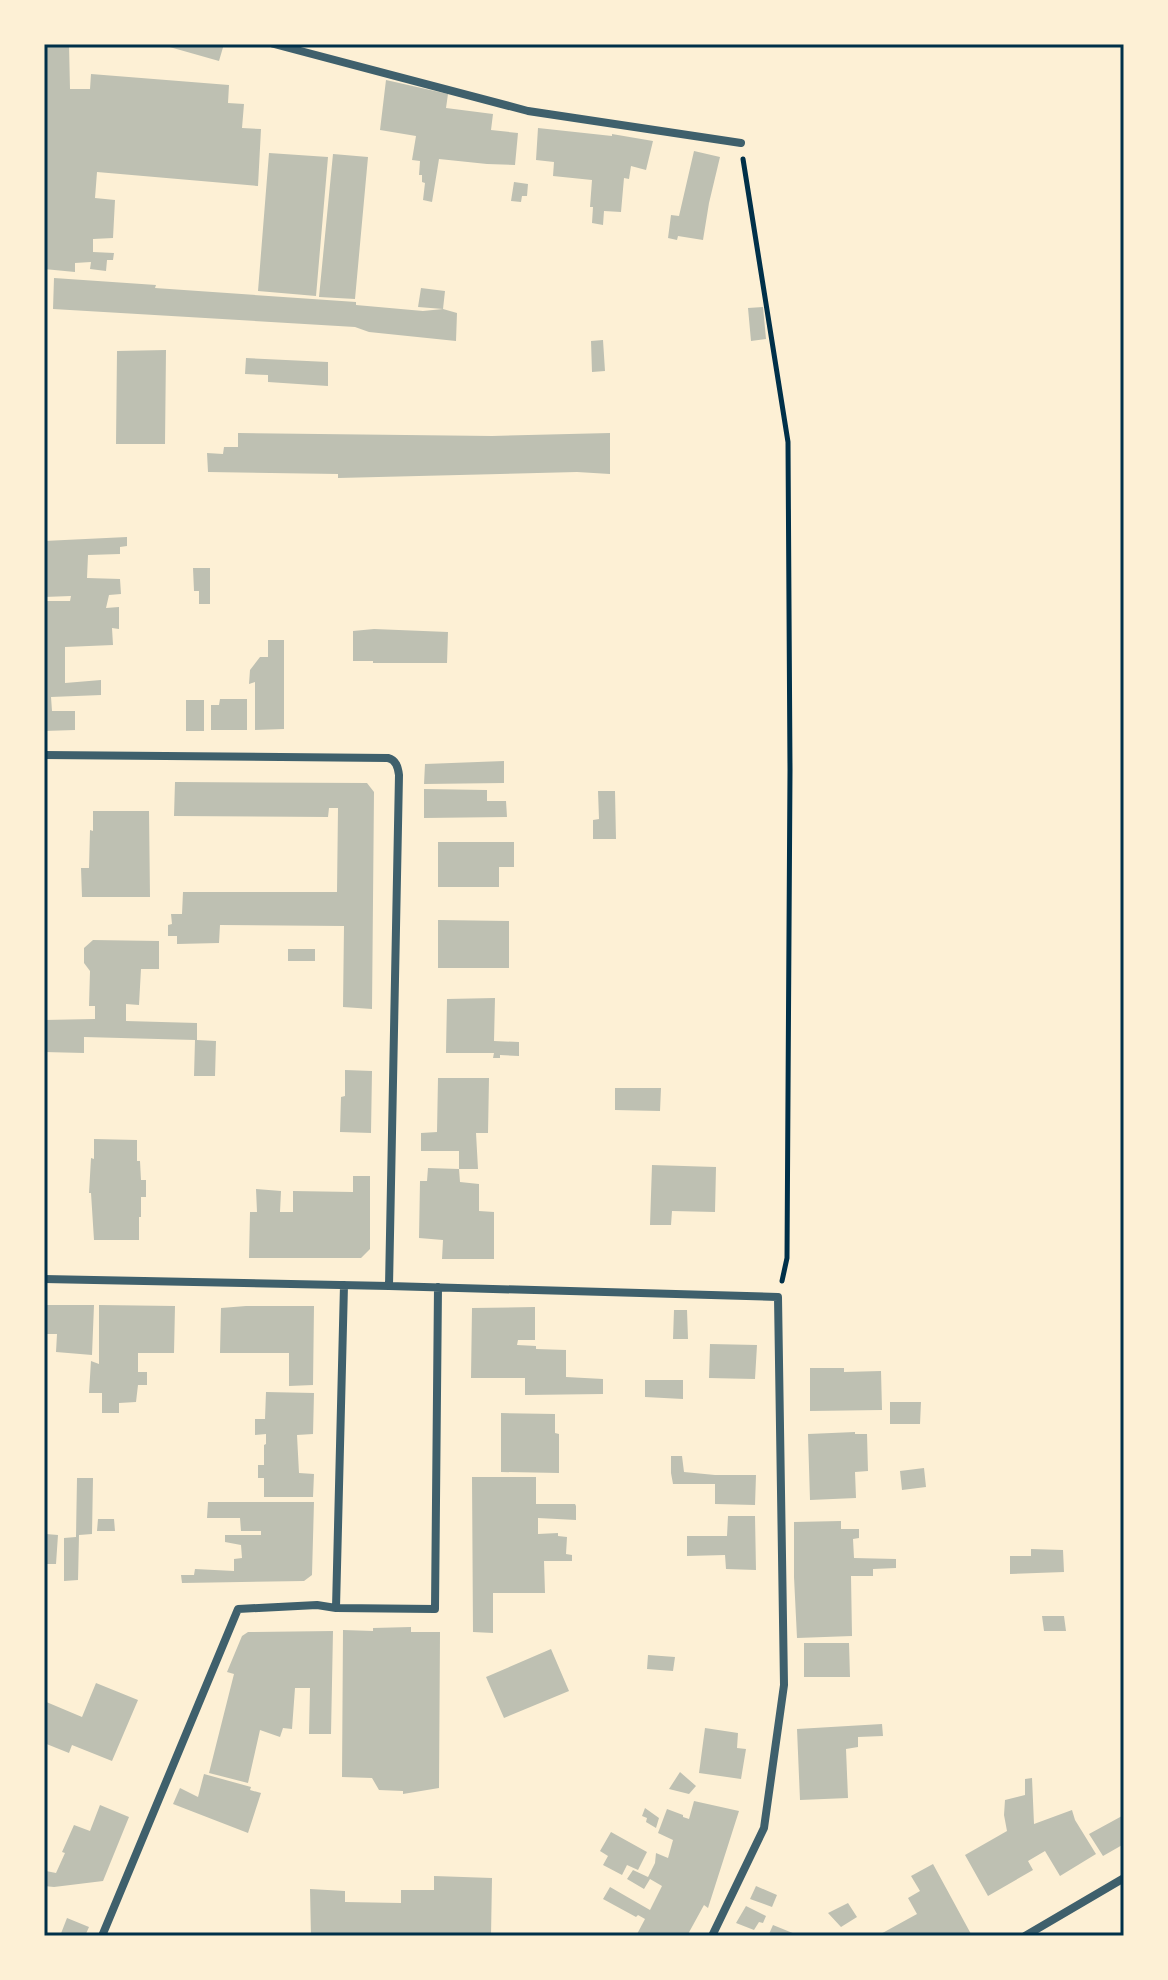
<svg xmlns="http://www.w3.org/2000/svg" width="1168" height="1980" viewBox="0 0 1168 1980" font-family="Roboto,sans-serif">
<rect width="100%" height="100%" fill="#fdf0d5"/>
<!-- building -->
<path fill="#bec0b2" d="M44 44H69L70 89H90L91 74 229 85 228 103 244 104 242 128 261 129 258 186 97 172 95 198 115 200 113 238 93 239V252L114 253 113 260H107L106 271 90 269 91 262 75 263V272L44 269Z
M159 44H224L219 61Z
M386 80 448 94 446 108 493 114 491 130 518 133 515 165 487 164 439 159 432 202 423 200 425 183 422 182V175H419L420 161 412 160 416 136 380 130Z
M538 128 612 136V134L653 141 646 170 631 166 629 179 624 178 621 212 604 211 603 225 592 223 593 207H590L592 180 553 176 554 162 536 160Z
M694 151 720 157 709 203 703 240 678 236 677 240 668 238 671 215 679 216Z
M269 153 328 157 316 296 258 291Z
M333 154 368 157 355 299 319 297Z
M514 182 528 184 527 196H522L521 202 511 201Z
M54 278 156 285 155 288 356 302V305L423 311 443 309 457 313 456 341 369 332 355 327 53 309Z
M421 288 445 291 443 309 418 307Z
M763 307 766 339 751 341 748 308Z
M603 340 605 371 592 372 591 341Z
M166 350 165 444H116L117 351Z
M246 358 328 362V386L268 382V375L245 374Z
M238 433 492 436 610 433V474L577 472 338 478V474L208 472 207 453 223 454 224 447H238Z
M127 537V546L120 547V554L88 555 87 578 120 579 121 594 109 595 106 608 119 607V629L112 628 113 645 65 647V683L101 680V695L51 697 52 711H75V730L44 731V601H70L71 596 44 597V541Z
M193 568H210V604H199V591H194Z
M374 629 448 632 447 663H373V661H353V631Z
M268 640H284V729L255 730V682L249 684 250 670 260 657H268Z
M220 699H247V730H211V705H219Z
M186 700H204V731H186Z
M504 761V783L424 784 425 764Z
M175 782 367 783 374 792 372 1009 343 1007 344 926 220 925 219 943 177 944V936H168V925L172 924 171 914H182L183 892H337L338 808H329L328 817 174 816Z
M424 789 487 790V801H506L507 817 424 818Z
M598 791H615L616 839H593V820L599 819Z
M93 811H149L150 897H82L81 868H89L90 830 93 831Z
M438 842H514V867H499V887H438Z
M438 920 509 921V968H438Z
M93 940 159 941V969H141L139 1005 126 1004V1021L197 1023V1040L216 1041 215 1076H194L195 1040 84 1037V1053L44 1052V1020L95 1019V1006H89L90 971 84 963V948Z
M288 949H315V961H288Z
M495 998 494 1041 519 1042V1056L500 1055V1058H493L494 1053H446L447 999Z
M345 1070 372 1071 371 1133 340 1132 341 1097 345 1096Z
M438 1078H489L488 1133H476L478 1169H459V1151H421V1133L437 1132Z
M615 1088H661L660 1111 615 1110Z
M94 1139 137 1140V1161H140L141 1180H146V1197H141V1217H139V1240H94L91 1193H89L91 1158 94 1159Z
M652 1165 716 1167 715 1212 672 1211 671 1225H650Z
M428 1168 459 1169 460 1182 479 1184V1211L494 1212V1259H442L443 1240 419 1238 420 1181H427Z
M353 1176H370V1249L361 1258H249L250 1212H257L256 1189 281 1191 280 1212H293V1191L353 1192Z
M44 1305H94L92 1355 56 1352 57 1334H44Z
M99 1305 175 1306 174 1353H138V1372H147V1385H138L136 1402 119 1403V1413H102V1393H89L91 1361 99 1364Z
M246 1306H314L313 1385 289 1386V1353H220L221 1308Z
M535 1307V1340H518L517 1345 536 1346V1349L566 1350V1377L603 1379V1394L525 1395V1378H471L472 1308Z
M674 1310H687L688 1339H673Z
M710 1344 757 1345 755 1379 709 1378Z
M810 1368H844V1372L881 1371 882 1410 810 1411Z
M645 1380H683V1399L645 1397Z
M266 1392 314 1393 313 1434 297 1435 299 1473 314 1474 313 1497H264V1478H258V1465H264V1445L266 1444V1434L255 1435V1419H265Z
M890 1402H921L920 1424H890Z
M501 1413 555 1414V1433L559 1434V1473L501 1472Z
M855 1432V1434H867L868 1471 855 1472 856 1498 810 1500 808 1434Z
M671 1456H682L684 1472 715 1475H756L755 1505 715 1504V1484H673L671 1473Z
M924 1468 926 1487 902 1490 900 1471Z
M472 1477H536V1504H575L576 1506V1520L538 1518V1534L558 1533V1536L567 1537 566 1554 572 1555V1561H544L545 1593H493V1633L473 1632Z
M77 1478H93L92 1534 79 1535 78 1580 64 1581V1538L76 1537Z
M208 1502H314L312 1575 304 1581 182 1583 181 1575H194L195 1569 234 1571V1559L242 1558 241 1545 225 1542V1535H261V1531H241L240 1518H207Z
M728 1516H755L756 1570 726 1569 725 1555 687 1556V1536H727Z
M98 1519H114L115 1531H97Z
M841 1521V1529H859V1538L853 1539 854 1558 896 1559V1568L873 1569V1576H851L852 1636 797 1638 794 1577V1522Z
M46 1534 58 1535 56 1564H44Z
M1031 1549 1063 1550 1064 1572 1010 1574V1556H1031Z
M1042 1616H1064L1066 1631H1044Z
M411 1627V1632H440L439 1788 403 1794V1791L379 1790 372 1778 342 1777 343 1630 373 1631V1628Z
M333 1631 331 1734H309L310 1688H295L292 1729 283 1728 280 1737 260 1730 248 1783 209 1773 234 1674 227 1672 242 1636 248 1632Z
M804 1643H849L850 1677H804Z
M551 1649 569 1691 504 1718 486 1677Z
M648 1655 675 1657 673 1671 647 1669Z
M96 1683 138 1700 112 1761 72 1745 69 1753 44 1743V1701L82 1717Z
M882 1724 883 1736 858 1737V1747L846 1749 848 1798 800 1800 797 1729Z
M705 1728 738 1733 737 1748 746 1749 741 1779 699 1773Z
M680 1772 696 1786 689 1794 669 1789Z
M204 1774 251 1787 250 1790 261 1793 248 1833 173 1804 180 1788 198 1797Z
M1032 1778 1034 1824 1072 1810 1075 1820 1096 1854 1060 1876 1045 1851 1028 1861 1033 1870 988 1896 965 1855 1007 1831 1004 1815 1005 1800 1025 1795V1779Z
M694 1801 739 1811 708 1908 704 1905 687 1936H636L645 1919 638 1915 636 1917 603 1899 610 1887 650 1910 662 1886 650 1879 644 1889 627 1879 633 1870 648 1877 655 1863 656 1853 668 1858 673 1840 658 1833 667 1809 683 1815V1817L689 1819Z
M100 1805 129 1817 103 1881 54 1887 44 1886V1877L46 1871 56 1873 65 1853 62 1852 74 1825 90 1831Z
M645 1808 659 1818 656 1828 646 1822 647 1818 642 1816Z
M1122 1816 1124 1818V1844L1103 1856 1089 1834Z
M611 1832 647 1852 638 1870 627 1865 622 1875 603 1865 608 1856 600 1851Z
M933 1864 971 1934 967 1936H877L917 1914 908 1898 920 1891 911 1876Z
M434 1876 492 1878 491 1936H311L310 1889 345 1891V1902L401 1903V1890H434Z
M756 1886 777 1895 772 1907 750 1899Z
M848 1903 857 1917 841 1927 828 1913Z
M746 1906 766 1916 763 1923 759 1922 754 1930 736 1923Z
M67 1918 89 1927 85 1936H60Z
M773 1925 800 1936H774L769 1934Z"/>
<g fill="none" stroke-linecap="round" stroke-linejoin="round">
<!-- path -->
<path stroke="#003049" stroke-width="5" d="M743 159 788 442 790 770 787 1258 782 1281"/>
<!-- minor -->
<path stroke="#3f606c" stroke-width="8" d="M274 44 528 111 741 143
M44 755 388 758C396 760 398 767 399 775L389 1286
M44 1279 389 1286 778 1297 784 1685 764 1828 712 1936
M336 1608 344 1285
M102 1936 238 1609 317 1605 336 1608 435 1609 438 1287
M1025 1936 1124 1878"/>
</g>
<!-- border -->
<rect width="1168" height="1980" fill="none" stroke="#fdf0d5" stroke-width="92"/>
<rect x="46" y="46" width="1076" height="1888" fill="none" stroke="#003049" stroke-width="3"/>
</svg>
